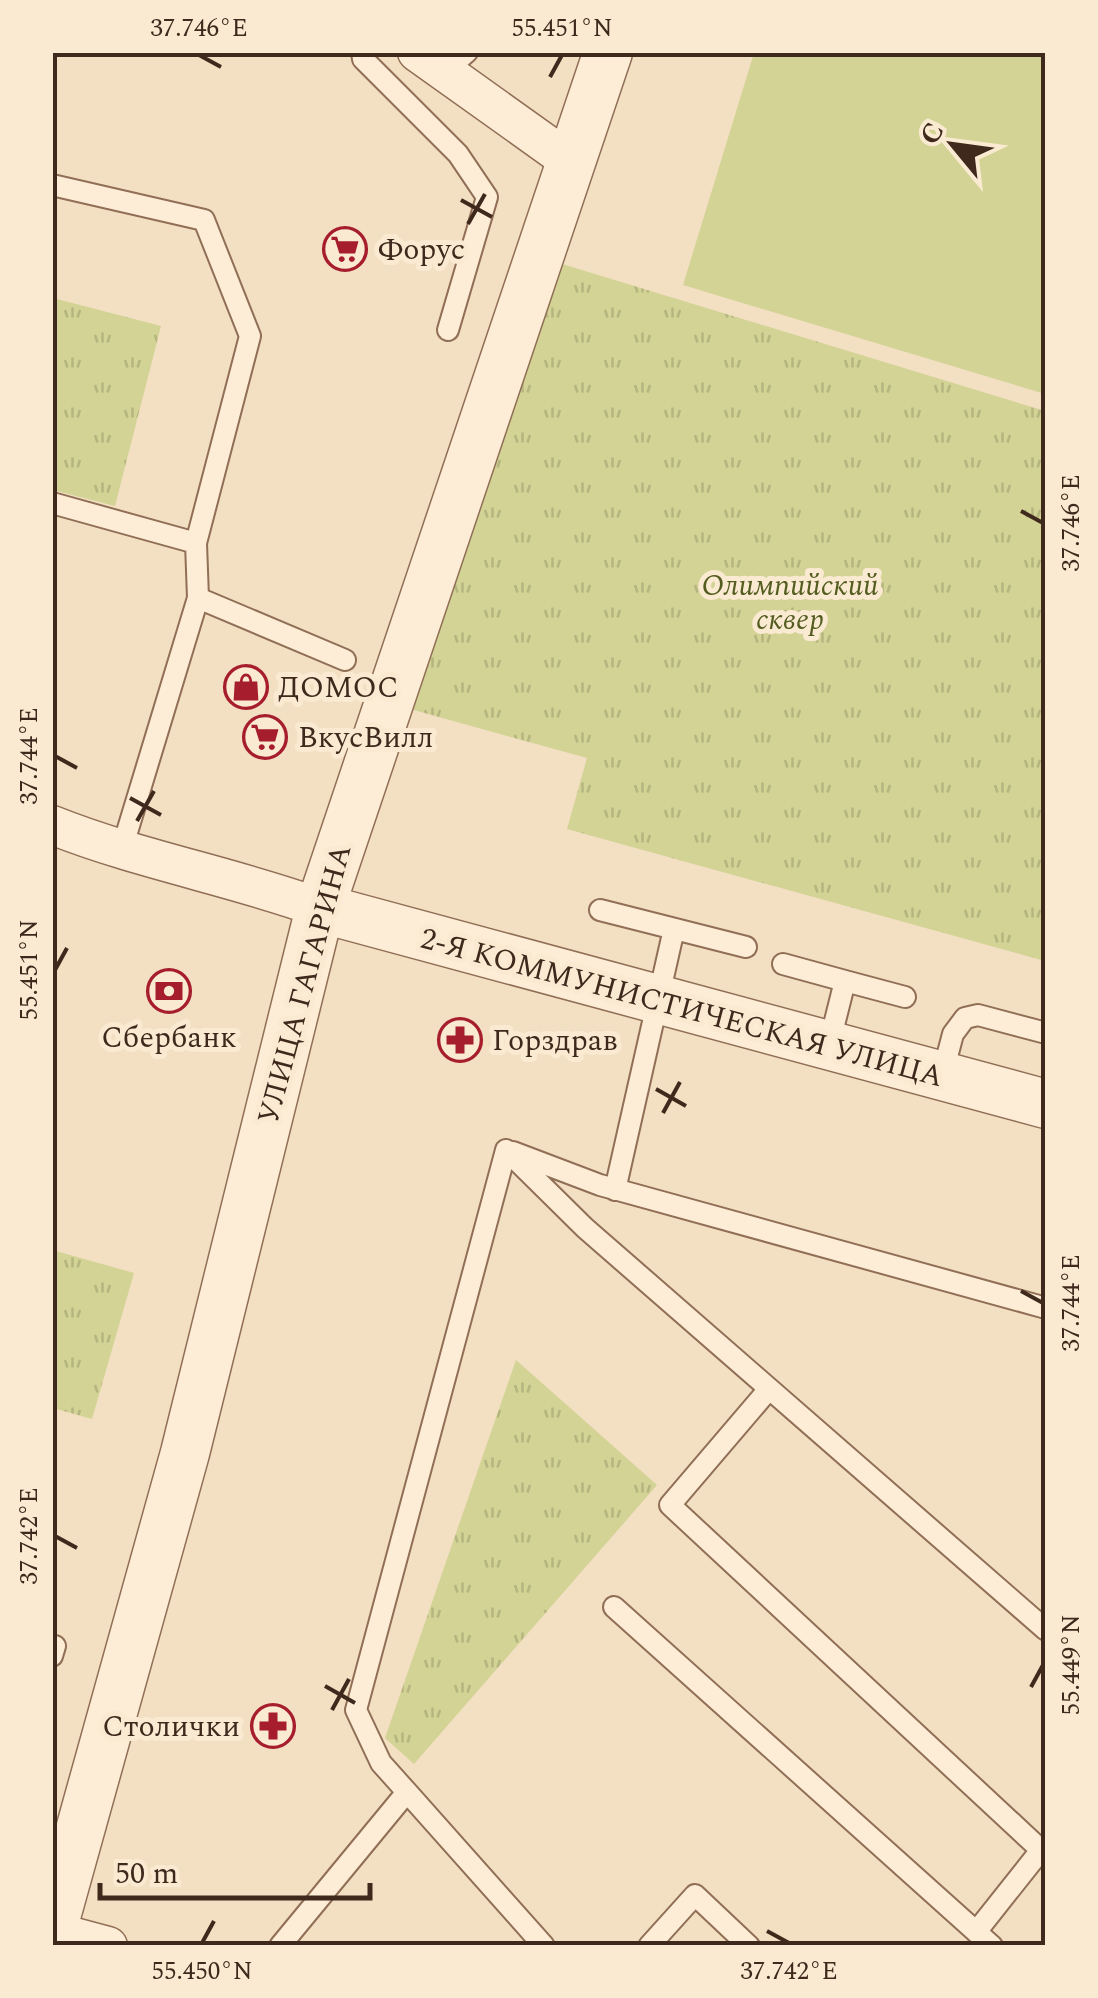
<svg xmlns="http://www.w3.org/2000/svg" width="1098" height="1998" viewBox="0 0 1098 1998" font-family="Spectral,serif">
<defs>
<pattern id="park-tufts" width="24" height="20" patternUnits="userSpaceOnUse" patternTransform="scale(2.5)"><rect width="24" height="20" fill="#d2d394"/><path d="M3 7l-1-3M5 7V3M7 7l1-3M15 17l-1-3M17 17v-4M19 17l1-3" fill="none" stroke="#b5b57f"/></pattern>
</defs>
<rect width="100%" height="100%" fill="#f3dfc2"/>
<!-- park -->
<path fill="url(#park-tufts)" d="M539 257 1045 411V961L567 829 587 758 410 709Z
M53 298 161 326 115 506 53 490Z
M52 1250 134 1273 92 1419 53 1408Z
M516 1360 657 1485 414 1764 385 1738Z"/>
<!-- pitch -->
<path fill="#d2d394" d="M754 53H1045V394L683 285Z"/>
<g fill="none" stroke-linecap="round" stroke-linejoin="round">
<!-- service casing -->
<g stroke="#906f56" stroke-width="24">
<path id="service" d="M362 52 363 59 458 154 487 197 448 330
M444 72 467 52
M52 185 204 220 250 336 196 543
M52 503 196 543 198 598 345 660
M121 852 198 598
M600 910 746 947
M783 964 845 981 829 1045
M845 981 905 997
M942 1076 953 1034 965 1018 978 1015 1046 1033
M506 1150 585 1228 1046 1630
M513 1152 600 1185 1046 1308
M615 1190 674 929
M769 1389 670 1505 1041 1850 976 1932
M614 1607 992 1946
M52 1656 55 1646
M407 1792 544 1946
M280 1946 407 1792 381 1763 356 1710 506 1150
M649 1946 695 1895 749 1946"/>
</g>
<!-- minor casing -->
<g stroke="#906f56" stroke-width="41">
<path id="minor" d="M417 52 571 162
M52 825C140 860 232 876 320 908
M52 1931 108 1946"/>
</g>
<!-- tertiary casing -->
<g stroke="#906f56" stroke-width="51">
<path id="tertiary" d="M320 908 1046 1104
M52 1931 185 1453 320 908 608 52"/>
</g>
<!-- service -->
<use href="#service" stroke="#fdedd6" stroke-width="20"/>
<!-- minor -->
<use href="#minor" stroke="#fdedd6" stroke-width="38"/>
<!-- tertiary -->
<use href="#tertiary" stroke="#fdedd6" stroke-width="48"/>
</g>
<!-- ticks -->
<path fill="none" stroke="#3e291c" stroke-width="4" d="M199 55 221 67M550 77 562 55M461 200 492 217M468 224 485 194M1021 511 1043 523M55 756 77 768M130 798 161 815M137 821 154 791M55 970 67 948M656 1089 686 1106M663 1113 680 1082M1021 1291 1043 1303M55 1536 77 1548M325 1686 355 1703M1031 1687 1043 1665M332 1710 349 1679M767 1931 789 1943M202 1943 214 1921"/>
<!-- icons -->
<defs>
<g id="supermarket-ring" transform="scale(2.25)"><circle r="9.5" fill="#faead2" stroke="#a61e2d" stroke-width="1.5"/><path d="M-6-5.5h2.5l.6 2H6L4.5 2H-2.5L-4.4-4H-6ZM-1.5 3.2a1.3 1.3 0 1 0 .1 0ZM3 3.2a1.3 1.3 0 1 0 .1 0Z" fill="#a61e2d"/></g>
<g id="shop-ring" transform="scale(2.25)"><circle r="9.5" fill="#faead2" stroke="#a61e2d" stroke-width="1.5"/><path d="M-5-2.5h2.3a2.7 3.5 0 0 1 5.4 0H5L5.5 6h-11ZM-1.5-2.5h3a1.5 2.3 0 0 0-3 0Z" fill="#a61e2d"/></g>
<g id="bank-ring" transform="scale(2.25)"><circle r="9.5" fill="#faead2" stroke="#a61e2d" stroke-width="1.5"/><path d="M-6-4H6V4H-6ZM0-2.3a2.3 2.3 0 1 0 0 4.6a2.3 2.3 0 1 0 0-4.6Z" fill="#a61e2d"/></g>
<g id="pharmacy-ring" transform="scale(2.25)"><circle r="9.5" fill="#faead2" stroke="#a61e2d" stroke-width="1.5"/><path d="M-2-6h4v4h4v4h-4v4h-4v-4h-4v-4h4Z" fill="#a61e2d"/></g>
</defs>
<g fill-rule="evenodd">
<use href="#supermarket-ring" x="345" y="249"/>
<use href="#shop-ring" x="246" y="687"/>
<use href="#supermarket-ring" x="265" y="737"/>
<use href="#bank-ring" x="169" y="991"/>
<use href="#pharmacy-ring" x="460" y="1040"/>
<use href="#pharmacy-ring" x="273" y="1726"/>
</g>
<g text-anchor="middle" stroke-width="10" stroke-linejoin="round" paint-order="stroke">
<!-- poi labels -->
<g font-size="30" fill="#3e291c" stroke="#faead2" text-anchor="start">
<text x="378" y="259">Форус</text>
<text x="278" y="697">ДОМОС</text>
<text x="298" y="747">ВкусВилл</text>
<text x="169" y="1047" text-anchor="middle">Сбербанк</text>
<text x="492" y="1050">Горздрав</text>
<text x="240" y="1736" text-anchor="end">Столички</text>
</g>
<!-- park labels -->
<g font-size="30" font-style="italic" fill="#545d20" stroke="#faead2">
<text x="790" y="595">Олимпийский<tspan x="790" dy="34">сквер</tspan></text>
</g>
<!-- street labels -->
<g font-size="30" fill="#3e291c" stroke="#faead2">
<text transform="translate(304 984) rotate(-75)" y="10">УЛИЦА ГАГАРИНА</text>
<text transform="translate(682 1007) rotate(15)" y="10">2-Я КОММУНИСТИЧЕСКАЯ УЛИЦА</text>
</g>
</g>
<!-- border -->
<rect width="1098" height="1998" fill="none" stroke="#faead2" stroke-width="110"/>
<!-- north arrow -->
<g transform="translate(953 145) rotate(299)" stroke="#faead2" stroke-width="8" paint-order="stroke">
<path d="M0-8L18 38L0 25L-18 38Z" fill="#3e291c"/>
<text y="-15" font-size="28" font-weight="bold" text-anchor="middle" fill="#3e291c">С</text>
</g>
<!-- scale -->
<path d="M100 1883v15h270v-15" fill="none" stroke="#3e291c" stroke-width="5"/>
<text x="115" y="1883" font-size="30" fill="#3e291c" stroke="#faead2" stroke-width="8" paint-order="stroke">50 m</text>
<rect x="55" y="55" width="988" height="1888" fill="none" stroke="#3e291c" stroke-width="4"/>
<g font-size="25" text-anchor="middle" fill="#3e291c">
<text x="199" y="36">37.746°E</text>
<text x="562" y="36">55.451°N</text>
<text transform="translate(1070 523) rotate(-90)" y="9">37.746°E</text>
<text transform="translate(28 756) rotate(-90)" y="9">37.744°E</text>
<text transform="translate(28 970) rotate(-90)" y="9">55.451°N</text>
<text transform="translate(1070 1303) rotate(-90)" y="9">37.744°E</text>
<text transform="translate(28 1536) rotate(-90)" y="9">37.742°E</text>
<text transform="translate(1070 1665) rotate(-90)" y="9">55.449°N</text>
<text x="202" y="1979">55.450°N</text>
<text x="789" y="1979">37.742°E</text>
</g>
</svg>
